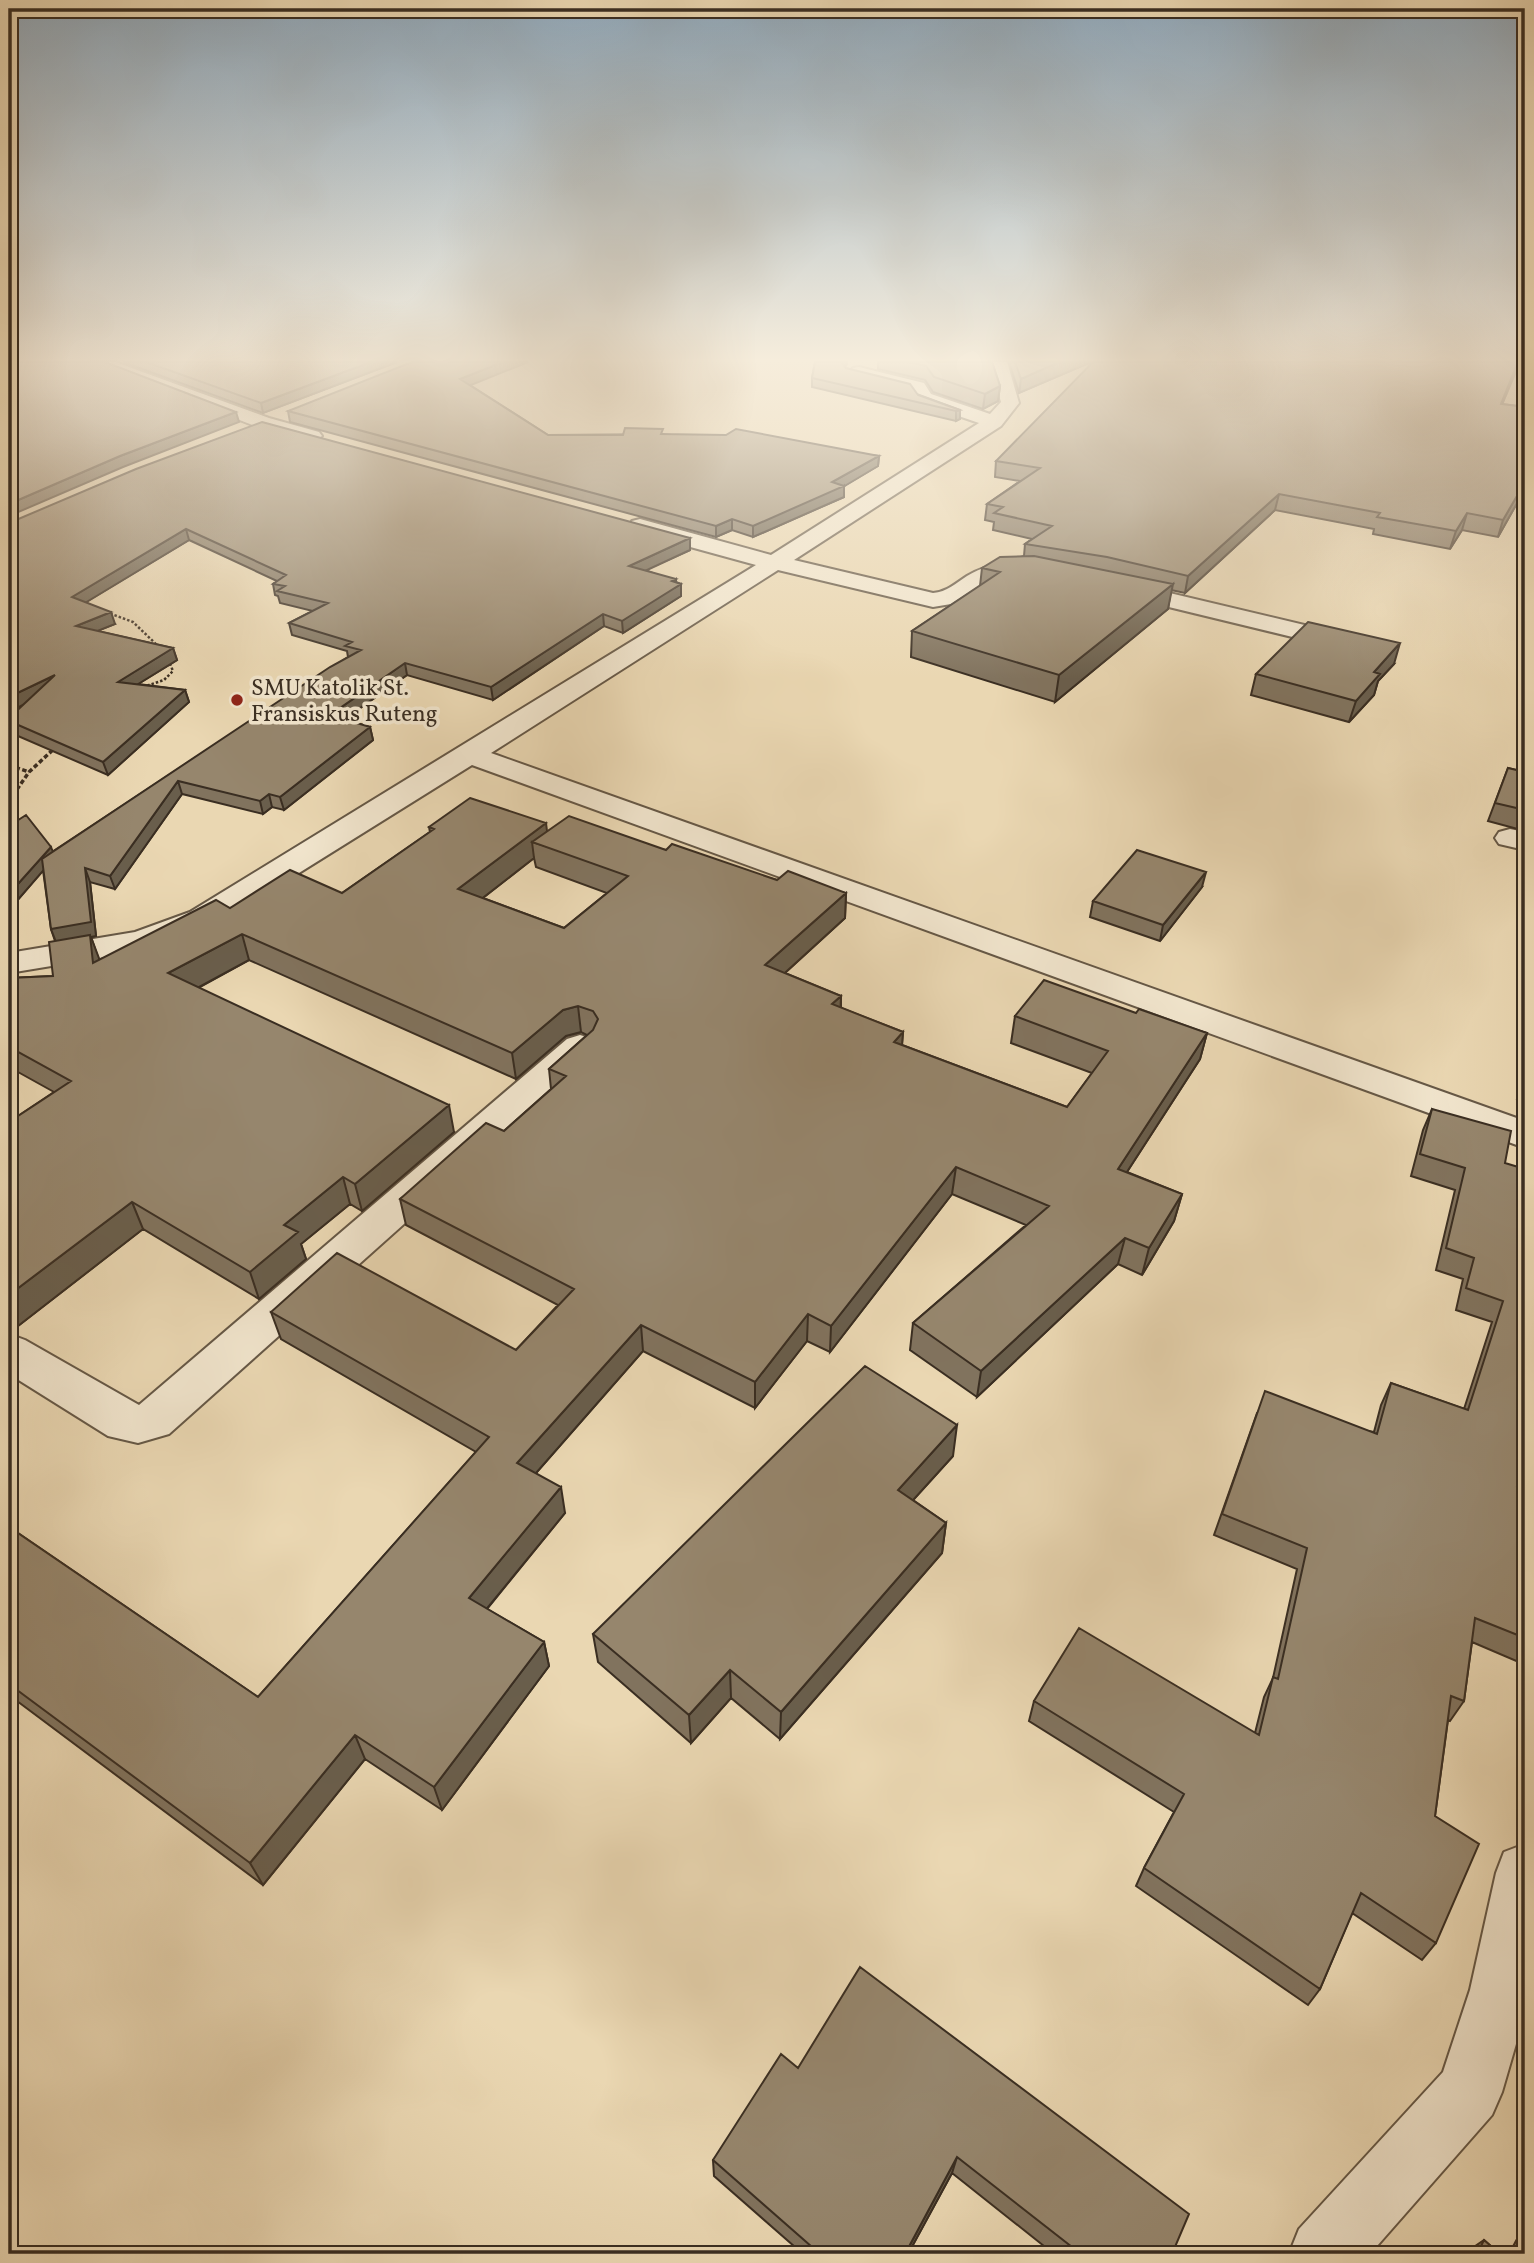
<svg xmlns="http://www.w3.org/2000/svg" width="1534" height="2263" viewBox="0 0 1534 2263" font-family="Vollkorn,serif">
<rect width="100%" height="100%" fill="#ead7b2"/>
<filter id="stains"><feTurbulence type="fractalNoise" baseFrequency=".00286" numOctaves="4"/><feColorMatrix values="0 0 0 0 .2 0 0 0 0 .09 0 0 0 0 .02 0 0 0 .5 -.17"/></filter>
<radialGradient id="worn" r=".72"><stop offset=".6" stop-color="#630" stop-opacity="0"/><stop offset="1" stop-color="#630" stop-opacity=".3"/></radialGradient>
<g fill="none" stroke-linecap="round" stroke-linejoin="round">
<!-- minor casing -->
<g stroke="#665846" stroke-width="4">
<path id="minor" d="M90 362H115L269 418 319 432 322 436 312 442 255 426Z
M989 362H1007L1019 403 1001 426 794 560 933 593C947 592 956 583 967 576 988 563 1014 560 1037 566L1041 571 1037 576 1000 578 957 603 933 607 778 570 491 753 1525 1121V1148L472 765 214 926 142 951 9 973V953L135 932 190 912 756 565 632 531 629 526 632 521 640 519 771 555 979 423 918 402 911 391 853 376 850 372 853 368 859 367 924 383 931 394 990 414 1001 402Z
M1119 581 1359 638 1363 643 1359 648 1350 651 1111 593 1107 588 1111 583Z
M1510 829 1525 832V850L1499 844 1495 838 1499 832Z
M580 1035 593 1039 598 1047 593 1055 169 1434 138 1443 108 1436 9 1374V1334L25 1340 139 1405 567 1039Z
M1525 1844V2013L1502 2092 1492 2115 1370 2254H1289L1299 2229 1443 2072 1470 1990 1496 1873 1504 1852Z"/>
</g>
<!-- path-far1 -->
<path stroke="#3a2e22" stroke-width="2.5" stroke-dasharray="2.5 2" stroke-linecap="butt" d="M106 612 133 622 159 647
M143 687 164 680 173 671 168 659"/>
<!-- path -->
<path stroke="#3a2e22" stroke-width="3.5" stroke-dasharray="4.5 2.5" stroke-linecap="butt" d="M9 765 29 772
M9 801 29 772 56 747"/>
<!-- minor -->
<use href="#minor" fill="#f1e5cd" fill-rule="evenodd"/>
</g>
<!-- wall -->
<path fill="#81735e" stroke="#3a2e22" stroke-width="2" fill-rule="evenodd" d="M123 362H397L263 413Z
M815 362H847V364L845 367 846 368 960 410V419L956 421 812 387V378Z
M878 362H992L1000 386 998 401 983 409 933 392 925 380 878 369Z
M1009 362H1091L1019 393Z
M470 385 548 435 663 434 879 456 878 466 844 486V497L753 537 732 530 716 537 290 422 288 411Z
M1502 404 1525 407V489L1498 537 1462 530 1450 549 1373 534 1374 529 1275 510 1185 593 1171 590 1168 609 1055 702 911 657 912 631 980 586 982 568 1024 556 1025 544 1032 539 993 530 994 522 985 520 987 504 1020 481 995 477 996 461Z
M9 523 690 538V550L645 570 681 584V596L623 633 604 626 493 700 407 675 345 719 370 727 373 740 284 810 272 807 263 814 182 794 115 889 90 882 96 936 91 937 99 960 230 908 342 893 430 832 429 827 547 832 666 850 777 880 846 893 845 918 785 973 841 996V1008L903 1032 902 1045 1067 1107 1092 1073 1011 1043 1015 1016 1136 1013 1207 1033 1200 1059 1127 1172 1182 1194 1174 1221 1142 1275 1118 1264 977 1397 910 1350 913 1323 1026 1225 952 1194 830 1352 807 1341 755 1408 643 1351 536 1473 565 1513 487 1609 544 1642 549 1666 442 1810 365 1759 263 1885 9 1695V1527L258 1697 476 1452 281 1339 271 1312 516 1350 558 1305 406 1225 400 1199 504 1131 551 1089 549 1069 587 1035 581 1032 566 1036 516 1079 249 960 198 988 454 1132 362 1211 350 1204 301 1244 306 1259 259 1299 143 1229 9 1333V1122L54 1092 9 1067V978L53 976 55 941 51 929 43 870 9 910 52 852 348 657 347 651 292 635 289 623 313 611 280 603 278 596 275 595 273 584 277 581 189 540 86 602 115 624 97 631 173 648 177 660 138 684 185 690 189 702 108 775 11 733 9 726V718L22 705 9 712ZM534 858 536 867 607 893 564 928 483 898Z
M1394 664 1378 681 1374 695 1349 722 1251 695 1256 674Z
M1508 768 1525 772V831L1488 821Z
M1202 887 1160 941 1090 917 1093 901Z
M1525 971V992L1519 991Z
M1525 1074V1102L1517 1099Z
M1432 1109 1505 1163 1517 1486 1525 1490V1657L1521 1663 1472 1642 1464 1701 1450 1721 1448 1720 1435 1816 1436 1943 1422 1960 1352 1913 1320 1989 1308 2005 1136 1886 1144 1868 1174 1812 1029 1721 1034 1701 1255 1733 1264 1697 1273 1678 1297 1569 1214 1535 1257 1413 1374 1432 1381 1405 1391 1383 1464 1409 1492 1322 1456 1310 1463 1279 1436 1270 1455 1190 1411 1176 1423 1130Z
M953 1456 913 1500 946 1523 942 1553 780 1739 731 1698 691 1743 598 1662 593 1634Z
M798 2068 1172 2254H1054L952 2173 908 2254H803L714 2176 713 2160Z
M1525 2224V2254H1509Z
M1484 2240 1500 2254H1468L1471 2249Z"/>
<!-- shaded-wall -->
<path fill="#695e4c" stroke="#3a2e22" stroke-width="2" d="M371 362H397L263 413 261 403Z
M503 362H528L461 389 460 379Z
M841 362H847V364L840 371Z
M1059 362H1091L1019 393 1021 379Z
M1518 362H1520L1496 419 1501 404Z
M1000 386 998 401 983 409 985 394Z
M960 410V419L956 421V411Z
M236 412 239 422 123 467 9 516V504L120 456Z
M879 456 878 466 843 487 844 486V497L753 537V526Z
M1525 482V489L1498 537 1503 520Z
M1279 494 1275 510 1185 593 1188 576Z
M1467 513 1462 530 1450 549 1456 531Z
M732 519V530L716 537V526Z
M186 529 189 540 75 609 72 597Z
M690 538V550L630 578 629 566Z
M676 579V587L681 584V596L623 633 622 621Z
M1173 584 1168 609 1055 702 1059 675Z
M111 612 115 624 80 638 76 626Z
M603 614 604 626 493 700 491 687Z
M1400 643 1394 664 1378 681 1374 695 1349 722 1356 701 1374 672Z
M173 648 177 660 122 694 118 682Z
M405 663 407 675 333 727 330 715Z
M55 675 59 687 9 712V697Z
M185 690 189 702 108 775 103 762Z
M370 727 373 740 284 810 280 797Z
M178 781 182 794 115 889 110 876Z
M269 794 272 807 263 814 260 801Z
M546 823 549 847 532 842 534 858 462 914 458 889Z
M51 847 55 857 9 910V894Z
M85 868 90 882 96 936 91 937 100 961 103 989 56 942 51 929Z
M1206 872 1202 887 1160 941 1163 925Z
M846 893 845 918 765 991V965Z
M242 934 249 960 177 999 168 973Z
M841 996 840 1022 832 1004Z
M578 1006 581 1032 566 1036 516 1079 512 1053 563 1010Z
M903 1032 901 1058 894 1042Z
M1207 1033 1200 1059 1112 1195 1118 1169Z
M449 1105 454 1132 362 1211 355 1184Z
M956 1167 952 1194 830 1352 831 1326Z
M343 1177 350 1204 301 1244 306 1259 259 1299 250 1272 284 1225Z
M1182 1194 1174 1221 1142 1275 1149 1248Z
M132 1202 143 1229 9 1333V1295Z
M1125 1238 1118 1264 977 1397 981 1371Z
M808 1314 807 1341 755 1408V1382Z
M641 1325 643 1351 522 1489 517 1463Z
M957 1425 953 1456 895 1520 898 1490Z
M561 1487 565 1513 475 1623 469 1598Z
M946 1523 942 1553 780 1739 781 1712Z
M544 1642 549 1666 442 1810 434 1787Z
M730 1670 731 1698 691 1743 689 1715Z
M355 1735 365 1759 263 1885 250 1863Z
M957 2157 952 2173 908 2254H905Z"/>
<!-- building -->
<path fill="#96866d" stroke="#3a2e22" stroke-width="2" d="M14 362H105L236 412 120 456 9 504V364Z
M146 362H371L261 403Z
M412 362H503L460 379 548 435H623L625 428 663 429 661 434 726 435 736 429 879 456 832 482 844 486 753 526 732 519 716 526 288 411Z
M815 362H841L846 368 910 384 918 395 960 410 956 411 812 378Z
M909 362H992L1000 386 985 394 934 377 926 366Z
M1015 362H1059L1021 379Z
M1093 362H1518L1501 404 1525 407V482L1503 520 1467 513 1456 531 1377 517 1380 513 1279 494 1188 576 1107 557 1025 544 1052 526 994 513 1003 507 987 504 1040 468 996 461Z
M262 422 690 538 629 566 676 579 672 581 681 584 622 621 603 614 491 687 405 663 330 715 370 727 280 797 269 794 260 801 178 781 110 876 85 868 91 922 51 929 42 859 330 667 361 650 345 646 352 642 289 623 328 603 277 591 285 586 273 584 286 575 186 529 72 597 111 612 76 626 173 648 118 682 185 690 103 762 9 721V718L55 675 9 697V523L136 469Z
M1034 556 1173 584 1059 675 912 631 1000 572 982 568 1000 557Z
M1308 622 1400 643 1374 672 1380 674 1356 701 1256 674Z
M1508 768 1525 772V810L1495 803Z
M470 798 546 823 458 889 564 928 628 876 532 842 569 816 666 850 672 844 777 880 788 871 846 893 765 965 841 996 832 1004 903 1032 894 1042 1067 1107 1108 1051 1015 1016 1044 980 1136 1013 1139 1009 1207 1033 1118 1169 1182 1194 1149 1248 1125 1238 981 1371 913 1323 1049 1206 956 1167 831 1326 808 1314 755 1382 641 1325 517 1463 561 1487 469 1598 544 1642 434 1787 355 1735 250 1863 9 1684V1527L258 1697 489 1437 271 1312 337 1253 516 1350 574 1289 400 1199 486 1123 504 1131 566 1076 549 1069 593 1030 598 1019 593 1011 578 1006 563 1010 512 1053 242 934 168 973 449 1105 355 1184 343 1177 284 1225 298 1232 250 1272 132 1202 9 1295V1122L71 1081 9 1047V978L53 976 49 942 90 935 93 963 216 900 230 908 290 870 342 893 434 829 429 827Z
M26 815 51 847 9 894V826Z
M1137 850 1206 872 1163 925 1093 901Z
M1432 1109 1511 1131 1505 1163 1525 1169V1439L1517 1486 1525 1490V1638L1475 1618 1464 1701 1451 1696 1435 1816 1479 1844 1436 1943 1361 1893 1320 1989 1144 1868 1184 1794 1034 1701 1079 1628 1259 1735 1273 1677 1278 1679 1307 1548 1222 1514 1265 1391 1377 1434 1391 1383 1468 1410 1503 1301 1466 1288 1474 1258 1446 1248 1465 1168 1420 1154Z
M865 1366 957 1425 898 1490 946 1523 781 1712 730 1670 689 1715 593 1634Z
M860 1967 1189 2214 1172 2254H1081L957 2157 905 2254H820L713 2160 781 2054 798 2068Z
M1484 2240 1500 2254H1477Z
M1525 2240V2254H1518Z"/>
<!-- sky -->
<linearGradient id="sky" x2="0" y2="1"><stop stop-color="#91abbf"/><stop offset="0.53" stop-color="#f6eddc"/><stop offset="1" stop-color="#f6eddc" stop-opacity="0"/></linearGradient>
<rect width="1534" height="679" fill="url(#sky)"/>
<!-- markers -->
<circle fill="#8f2418" stroke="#f1e5cd" stroke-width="2.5" cx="237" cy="700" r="7"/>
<g text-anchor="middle" stroke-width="7" stroke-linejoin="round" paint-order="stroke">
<!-- far-poi labels -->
<g font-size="23" fill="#3a2e22" stroke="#f1e5cd" text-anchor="start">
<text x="251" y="695">SMU Katolik St.<tspan x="251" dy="26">Fransiskus Ruteng</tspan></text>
</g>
</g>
<!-- margin -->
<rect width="1534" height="2263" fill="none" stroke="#ead7b2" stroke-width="35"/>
<rect x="10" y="10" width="1513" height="2242" fill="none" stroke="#3a2e22" stroke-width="3.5"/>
<rect x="18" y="18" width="1499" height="2228" fill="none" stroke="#3a2e22" stroke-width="2"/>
<rect width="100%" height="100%" filter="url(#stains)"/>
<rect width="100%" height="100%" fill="url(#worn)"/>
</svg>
